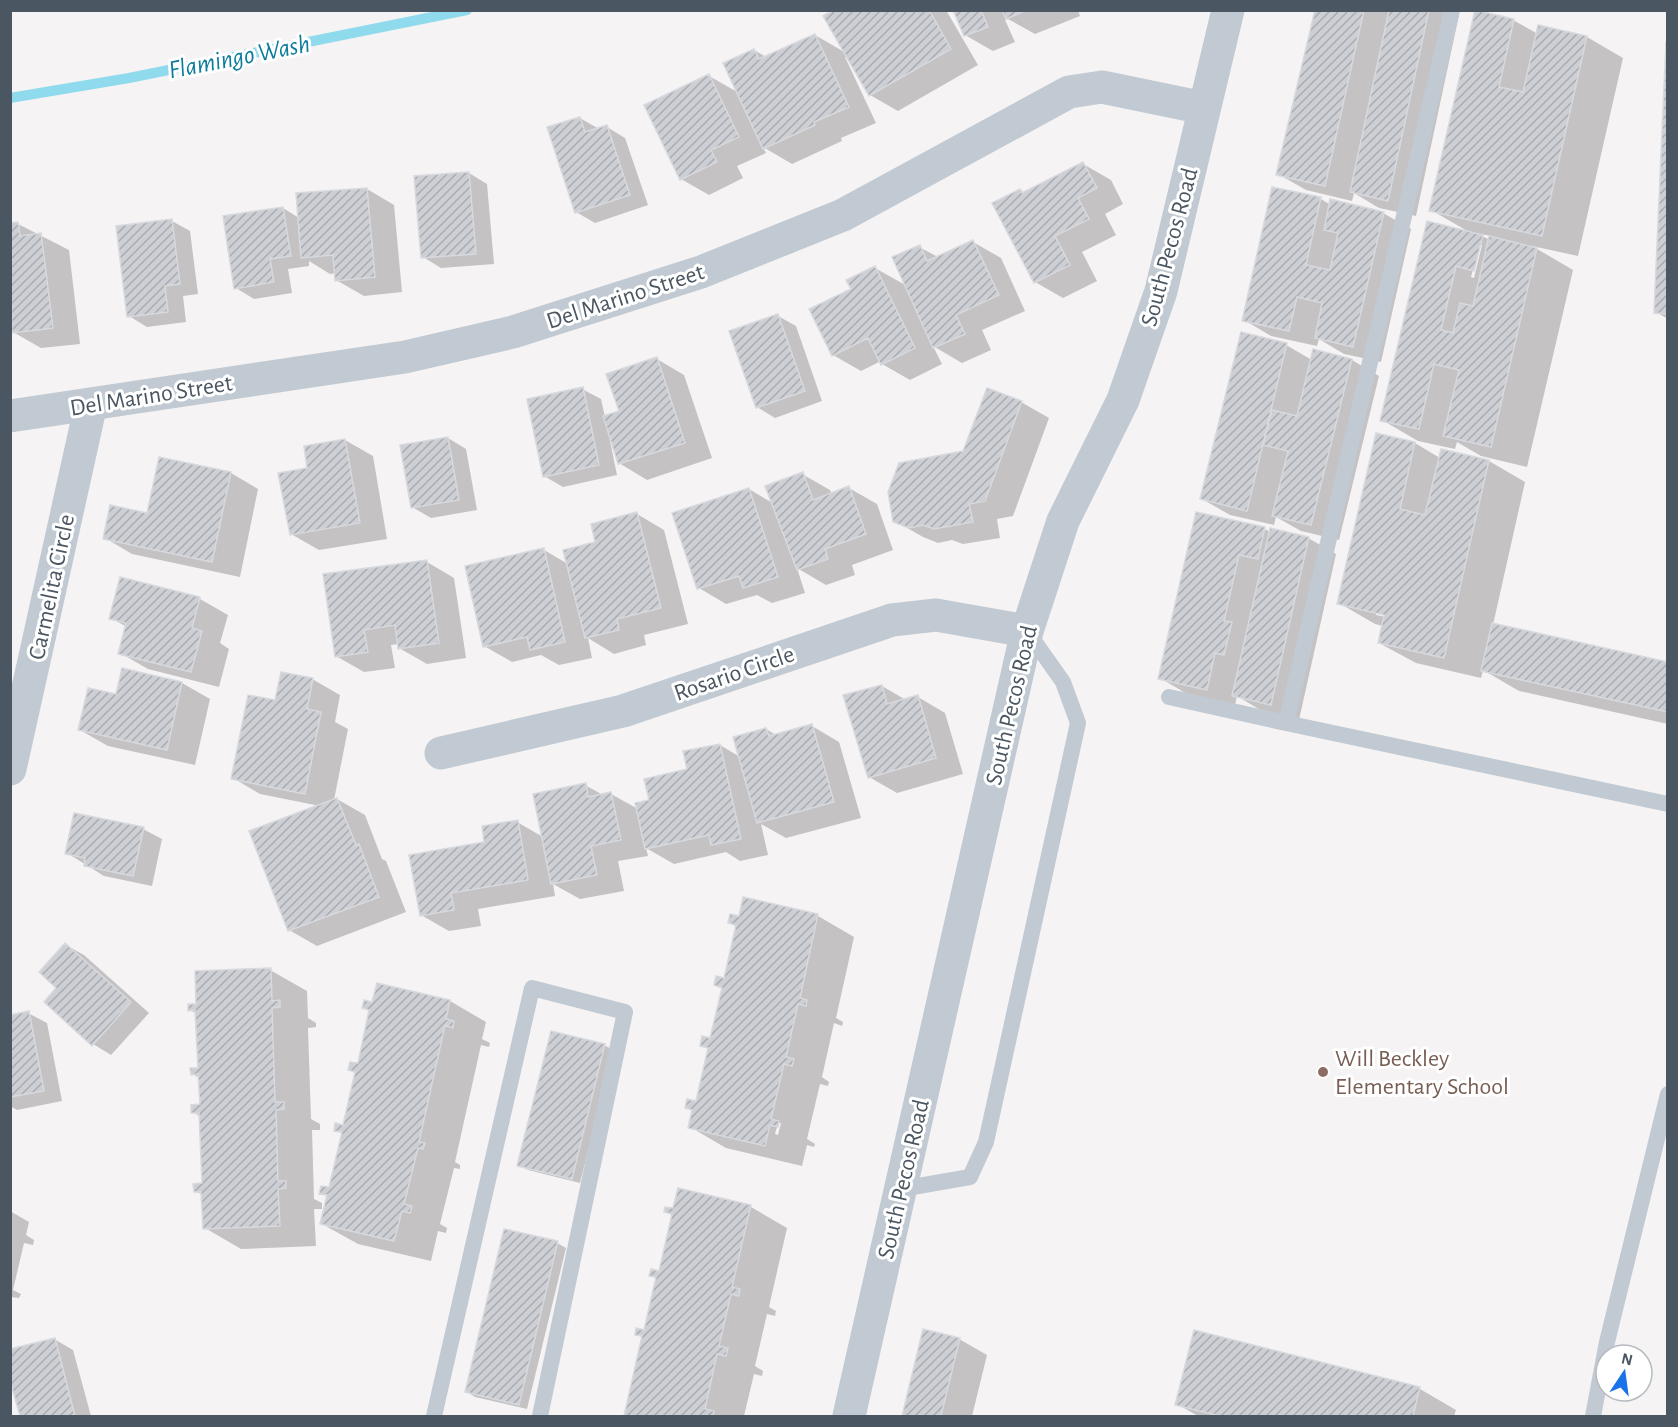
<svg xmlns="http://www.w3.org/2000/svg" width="1678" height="1427" viewBox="0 0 1678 1427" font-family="'Alegreya Sans',sans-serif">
<defs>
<pattern id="building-hatch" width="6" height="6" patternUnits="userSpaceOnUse" patternTransform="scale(1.5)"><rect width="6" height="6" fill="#cdcfd5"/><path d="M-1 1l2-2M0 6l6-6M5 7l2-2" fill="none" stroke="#a8abb0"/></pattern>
</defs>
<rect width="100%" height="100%" fill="#f5f3f3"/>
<!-- shadow -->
<path fill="#0003" fill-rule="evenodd" d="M836 10H946L978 65 898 111 870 95 847 56 845 57 876 123 841 138 842 141 792 164 763 147 766 153 737 166 743 178 709 195 681 179 709 76 739 93 754 50 766 57 815 35 846 53Z
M955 10H1078L1080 16 1035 34 1008 19 1005 20 1015 42 993 51 965 35Z
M1316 10H1451L1459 15 1416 216 1379 208 1354 193 1352 201 1306 190 1278 174Z
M1513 20 1538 34 1540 27 1587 37 1623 58 1578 256 1532 246 1573 270 1527 467 1481 456 1457 442 1455 449 1418 441 1382 420 1469 232 1431 210ZM1480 234 1491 236 1490 240 1480 235ZM1479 245H1482L1474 278 1471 277Z
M1668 43V319L1656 312Z
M580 118 599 129 607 127 625 138 648 205 595 223 576 212Z
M1083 164 1111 180 1123 204 1105 214 1116 235 1082 252 1097 281 1063 298 1035 282 1020 190 1025 193Z
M469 173 487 184 494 264 441 268 423 257Z
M1273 188 1321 199 1331 205 1383 213 1411 229 1381 362 1344 354 1319 339 1317 346 1271 336 1244 320Z
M367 189 394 205 402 292 364 296 336 280V273L330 274 309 261V266L288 269 292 293 254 299 236 288 283 208 299 218Z
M172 221 190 231 198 294 183 296 186 322 147 327 129 316Z
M18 224 69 250 80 344 41 348 13 332 12 324 10 325V225Z
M973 242 1001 258 1025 311 982 330 991 350 962 363 933 346 942 364 910 380 882 364 881 361 861 371 833 355 853 290 875 268 907 286 919 247 938 257Z
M778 316 796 326 822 401 775 418 757 407Z
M1286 345 1312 360H1352L1379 376 1339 540 1301 531 1276 517 1274 525 1230 515 1202 499Z
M657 359 684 375 712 458 647 480 619 463 612 440 610 441 617 475 563 487 544 476 582 389 601 399 605 417 621 412Z
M1021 402 1049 418 1013 516 997 519 1000 538 963 544 952 540 938 543 923 537 895 521 965 453Z
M1377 435 1415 443 1440 458 1489 461 1525 482 1493 625 1668 663V724L1519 691 1483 670 1481 678 1416 663 1379 643 1383 626 1375 624 1339 603ZM1376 612 1392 615 1391 618 1376 615Z
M448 438 466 449 477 510 431 518 412 507Z
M345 440 373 456 387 539 319 550 291 534 309 469Z
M231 473 258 489 240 577 132 554 105 538 148 514Z
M802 474 830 490 832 494 849 488 877 504 893 550 852 565 855 575 826 585 797 568 805 593 772 603 757 595 726 604 699 588 749 489 774 504Z
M637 514 664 530 688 624 644 635 646 645 614 654 588 638 592 658 559 665 541 655 512 662 484 646 544 550 568 564Z
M1197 514 1264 529 1271 532 1308 538 1336 554 1299 720 1262 711 1237 696 1235 705 1187 694 1160 678Z
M427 562 454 578 466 658 427 664 399 648 398 644 391 645 395 668 364 672 336 656Z
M121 579 200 599 228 615 220 643 229 649 219 687 148 669 120 653 127 627 111 618Z
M123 670 182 683 210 699 195 765 108 746 80 730 117 696Z
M312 679 340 695 335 722 348 729 334 800 337 799 365 815 382 859 386 861 406 912 317 946 289 930 320 806 260 794 233 778 276 702Z
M882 686 906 700 918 697 945 713 963 774 897 793 869 777Z
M812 726 839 742 861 818 786 838 761 824 768 855 740 861 726 852 674 864 646 848 648 856 618 861 624 891 580 899 553 884 555 896 478 909 481 926 449 931 421 915 486 844 517 822 543 837 585 785 603 795 611 794 638 809 651 802 720 745 740 757 766 729 776 735Z
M143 829 162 839 152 886 104 876 67 853Z
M744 899 818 916 854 937 836 1018 843 1022 842 1026 834 1023 822 1077 829 1082 828 1086 820 1084 807 1139 815 1144 814 1147 807 1145 802 1166 726 1148 690 1127 694 1112 686 1107 697 1103 709 1049 702 1045 711 1040 723 989 716 985 725 980 737 927 730 923 740 918ZM778 1123H781L778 1135 775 1134Z
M66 945 84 955 149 1013 111 1055 93 1044 58 988Z
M270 970 307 991 308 1018 316 1023V1027L308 1028 311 1119 320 1124V1130H312L314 1199 322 1203V1209H314L316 1246 241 1249 205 1228 203 1195 195 1191 203 1185 201 1117 193 1112 201 1106 200 1078 192 1074 200 1069 197 1014 190 1010Z
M378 985 450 1001 486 1022 482 1039 490 1043 489 1047 481 1045 455 1162 460 1165V1169L454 1168 440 1224 447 1228 446 1233 438 1231 431 1261 358 1244 322 1224 328 1197 321 1193 330 1189 343 1134 335 1130 345 1127 356 1073 350 1070 359 1065 371 1012 364 1008 373 1004Z
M28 1013 47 1023 62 1101 17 1110 10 1106V1016Z
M604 1045 613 1050 580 1183 528 1170 519 1165Z
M679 1190 751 1207 787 1228 769 1307 776 1311 775 1316 767 1314 755 1366 763 1371 762 1376 754 1374 744 1416H625L643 1338 636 1334 645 1332 657 1279 651 1275 660 1273 673 1216 666 1211 674 1210Z
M10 1211 29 1222 26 1235 34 1240 33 1245 24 1243 13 1290 21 1294 19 1298 10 1297Z
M557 1243 566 1248 527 1409 475 1397 466 1391Z
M924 1331 959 1339 987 1355 972 1416H904Z
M1195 1332 1420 1389 1456 1410 1454 1416H1198L1177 1404Z
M54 1339 73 1350 91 1416H21L10 1375Z"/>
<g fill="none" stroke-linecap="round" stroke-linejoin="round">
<!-- stream -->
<path stroke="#90daee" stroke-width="10" d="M10 98 129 78 467 10"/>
</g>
<!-- building -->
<path fill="url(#building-hatch)" stroke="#d7d9de" stroke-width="1.5" d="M833 10H929L951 49 869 96 823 16Z
M953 10H981L988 27 964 36Z
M1002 10H1027L1006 19Z
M1315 10H1364L1325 186 1276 175Z
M1389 10H1429L1388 201 1350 192Z
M1475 10 1514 19 1499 87 1523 92 1538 25 1587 36 1542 236 1429 211Z
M815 34 849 107 814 122 815 125 763 149 723 63 754 49 759 59Z
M1666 42H1668V314L1654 313Z
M709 74 739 137 711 150 717 162 680 180 644 105Z
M580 117 585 132 607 125 630 195 575 213 547 127Z
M1083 162 1097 188 1078 198 1089 219 1055 236 1070 265 1034 283 992 203 1020 189 1022 193Z
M469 172 476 254 421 258 414 176Z
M1272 187 1321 197 1306 265 1330 270 1338 233 1324 230 1330 199 1384 212 1353 347 1315 338 1322 303 1297 297 1289 331 1242 321Z
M367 188 375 277 335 281 333 255 301 258 296 193Z
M283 207 291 256 270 259 274 282 234 289 223 216Z
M172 219 180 284 165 286 168 312 127 317 116 226Z
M1427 221 1483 235 1474 271 1456 266 1441 330 1453 333 1460 303 1473 306 1489 236 1537 248 1491 447 1443 436 1459 370 1434 364 1419 429 1380 421Z
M18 222 20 236 41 233 53 328 12 333 10 223Z
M973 240 999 295 956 315 965 334 933 348 892 257 920 245 927 261Z
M875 266 915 348 881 365 868 338 832 356 809 309 851 289 846 280Z
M778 314 805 391 756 408 729 331Z
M1241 332 1287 343 1247 511 1200 499Z
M1313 349 1352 359 1311 525 1272 516 1288 451 1263 445 1272 410 1297 416Z
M657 357 685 443 618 464 603 416 619 411 606 374Z
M583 387 599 465 543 477 527 399Z
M987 388 1022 401 985 501 969 504 973 522 934 529 923 525 909 528 893 522 888 492 899 463 963 451Z
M1376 433 1415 442 1400 509 1425 515 1441 449 1489 460 1444 658 1378 643 1384 615 1337 604Z
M448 437 459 500 411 508 400 445Z
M345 439 360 523 290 535 278 473 307 468 304 446Z
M159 457 231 472 212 562 103 539 110 505 147 513Z
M803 472 813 500 849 486 866 534 825 549 828 559 797 570 765 486Z
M749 488 778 577 743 588 739 576 697 589 672 513Z
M637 512 661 608 617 619 619 630 585 638 563 550 595 542 591 524Z
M1196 512 1265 527 1258 559 1239 555 1224 621 1232 622 1224 655 1215 653 1207 690 1158 679Z
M1270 528 1309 537 1271 705 1232 696Z
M544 548 565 642 530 650 527 637 483 647 465 566Z
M427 560 439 643 398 649 395 625 364 630 368 652 335 657 323 574Z
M120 577 200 597 192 628 202 631 191 672 118 654 126 623 109 619Z
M1492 623 1668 662V712L1481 671Z
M122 668 182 682 167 750 78 730 88 688 116 694Z
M281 672 313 678 307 709 321 712 305 794 231 779 248 695 275 700Z
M882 685 887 704 918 695 936 758 868 778 843 695Z
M812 724 834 802 757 823 733 737 766 728 769 736Z
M720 744 741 839 711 845 709 835 645 849 635 803 649 800 644 779 687 769 683 751Z
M586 783 588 797 611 792 621 840 591 846 597 875 551 884 533 794Z
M337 798 356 845 359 844 379 897 288 931 249 831Z
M74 813 144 827 133 876 84 866 85 858 65 854Z
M518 820 528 880 451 893 454 910 420 916 409 855 484 842 482 826Z
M743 897 818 914 800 998 807 1000 806 1006 798 1004 786 1057 794 1059 792 1066 784 1064 771 1119 779 1121 778 1127 770 1125 765 1146 688 1128 692 1110 685 1108 687 1099 696 1101 708 1048 700 1046 702 1036 710 1038 722 988 714 985 716 976 724 978 736 925 728 923 730 914 739 916Z
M65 943 131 1002 92 1046 44 1002 56 988 39 972Z
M271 968 272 1001 280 1000V1007L272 1008 275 1102H284V1109L276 1110 278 1181H286V1188L278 1189 280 1226 203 1229 201 1192H194L193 1184 202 1183 199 1113H191V1105L200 1104 198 1074 191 1075 190 1068H198L195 1010 188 1011V1004H196L195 971Z
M377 983 450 1000 446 1019 454 1021 453 1028 445 1025 419 1142 425 1143 423 1149 418 1148 404 1204 412 1206 410 1213 402 1211 394 1241 320 1224 327 1195 319 1194 321 1186 329 1187 342 1132 334 1131 335 1123 343 1125 355 1072 348 1070 350 1062 358 1063 369 1010 362 1008 364 1000 372 1002Z
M29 1011 44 1091 10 1097V1015Z
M551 1031 605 1044 572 1179 517 1166Z
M678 1188 751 1205 732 1287 740 1289 739 1296 731 1294 719 1346 728 1348 726 1356 717 1354 705 1409 714 1411 713 1416H624L642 1336 635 1335 636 1328 644 1330 656 1277 649 1276 651 1269 659 1271 672 1214 664 1212 665 1207 673 1208Z
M504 1229 558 1241 519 1405 465 1392Z
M923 1329 960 1338 941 1416H902Z
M1194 1330 1420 1387 1413 1416H1220L1175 1405Z
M55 1338 75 1416H20L10 1381V1349Z"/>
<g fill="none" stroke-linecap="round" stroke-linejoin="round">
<!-- service -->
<path stroke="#c1cad2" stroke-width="16" d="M1169 697 1286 723 1452 10
M1286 723 1668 804
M901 1189 970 1177 986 1142 1078 723 1063 682 1027 631
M434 1416 532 988 625 1012 540 1416
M1593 1416 1607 1342 1668 1094"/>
<!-- minor -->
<path stroke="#c1cad2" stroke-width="33" d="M10 416 405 357 513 332 701 272 843 215 1069 92 1102 87 1204 108
M441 753 623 711 892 620 936 615 1027 631
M10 769 91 404
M849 1416 1027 631 1063 521 1123 400 1161 291 1228 10"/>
</g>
<!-- markers -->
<circle fill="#8d6e63" stroke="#fff" stroke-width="2" cx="1323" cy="1072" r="6"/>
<g text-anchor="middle" stroke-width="6" stroke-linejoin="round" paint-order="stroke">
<!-- street labels -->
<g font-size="24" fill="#4a5661" stroke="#fff">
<text transform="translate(1169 247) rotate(-75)" y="8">South Pecos Road</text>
<text transform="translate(625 296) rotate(-18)" y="8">Del Marino Street</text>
<text transform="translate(151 395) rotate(-9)" y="8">Del Marino Street</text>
<text transform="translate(51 587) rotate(-78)" y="8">Carmelita Circle</text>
<text transform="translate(734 673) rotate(-19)" y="8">Rosario Circle</text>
<text transform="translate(1011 705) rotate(-77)" y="8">South Pecos Road</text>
<text transform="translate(903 1179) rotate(-77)" y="8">South Pecos Road</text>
</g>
<!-- education labels -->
<g font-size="24" fill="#785e54" stroke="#fff" text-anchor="start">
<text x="1335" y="1066">Will Beckley<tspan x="1335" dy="28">Elementary School</tspan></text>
</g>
<!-- water labels -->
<g font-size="26" font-style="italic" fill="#0c7c9b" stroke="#fff">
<text transform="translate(239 56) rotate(-11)" y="9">Flamingo Wash</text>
</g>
</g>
<!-- border -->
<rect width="1678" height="1427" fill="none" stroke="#4a5661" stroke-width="24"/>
<!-- north arrow -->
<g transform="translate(1624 1373) rotate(13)"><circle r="28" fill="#ffffff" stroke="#b7bbc0" stroke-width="1.5"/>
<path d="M0-4.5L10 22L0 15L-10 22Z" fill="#1a73e8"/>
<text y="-9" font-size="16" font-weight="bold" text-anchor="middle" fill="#4a5661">N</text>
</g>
</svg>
